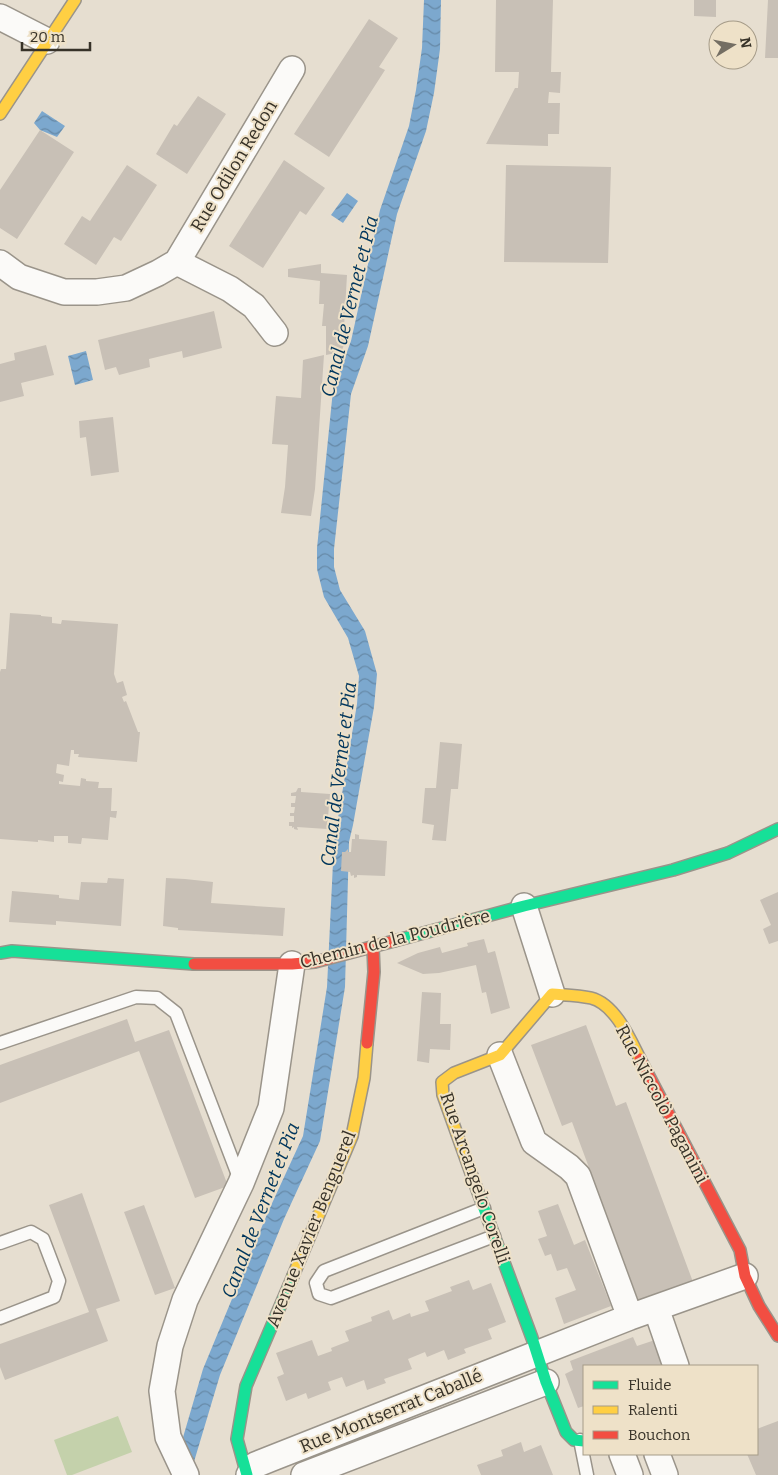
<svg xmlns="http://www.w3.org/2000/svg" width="778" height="1475" viewBox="0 0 778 1475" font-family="Bitter,serif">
<defs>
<pattern id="water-waves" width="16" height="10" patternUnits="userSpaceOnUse" patternTransform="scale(1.25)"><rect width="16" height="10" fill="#7ca8ce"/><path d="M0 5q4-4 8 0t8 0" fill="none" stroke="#6689a7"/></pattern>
</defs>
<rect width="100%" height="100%" fill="#e6ded0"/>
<!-- grass -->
<path fill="#c4d1ab" d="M118 1416 132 1452 72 1475H67L54 1440Z"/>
<!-- water -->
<path fill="url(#water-waves)" d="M424 0H441L440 49 434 93 426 131 397 214 368 346 351 394 334 549V567L340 590 365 631 377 674 374 707 353 825 349 842 345 987 320 1141 284 1219 220 1375 190 1475H172L203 1369 268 1212 303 1136 327 987 334 842 357 704 359 676 348 638 324 597 317 569V548L333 390 351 341 380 210 409 126 416 90 422 48Z
M42 111 65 126 57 137 40 130 34 123Z
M347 193 358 201 343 223 331 215Z
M86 351 93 380 75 385 68 356Z"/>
<!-- building -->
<path fill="#c8c0b6" d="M496 0H553L551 72H561L560 93 549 92 548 103H560L559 134H548V146L486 144 515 88H518L519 72H495Z
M694 0H716V17L694 16Z
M768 0H778V58H765Z
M369 19 398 38 379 67 385 70 329 157 294 134Z
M198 96 226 114 187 174 156 154 174 124 177 126Z
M40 130 74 152 17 239 0 228V190Z
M284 160 325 188 306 215 300 211 263 268 229 246Z
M127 165 157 185 121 241 114 237 96 265 64 244 82 216 90 221Z
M506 165 611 167 608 263 504 262Z
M321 264V273L347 275 344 327 349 328 345 343 341 352 326 355V326H322L324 304H319L320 281 288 277V269Z
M214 311 222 348 183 358 182 351 149 359 150 367 119 375 116 367 105 370 98 340Z
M46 345 54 375 21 383 24 396 0 402V364L15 360 14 353Z
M324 355 315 489 311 516 281 513 285 487 288 445 272 444 276 396 301 398 303 360Z
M113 417 119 472 91 476 86 437 80 438 79 421Z
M10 613 41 615V616L52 617V623L61 624 62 620 118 624 114 674 117 683 123 681 127 695 122 697 124 702 126 701 138 732H140L137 762 78 757 79 754H74V750H71L69 766 57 764 56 773 64 775 63 782 59 781V784L80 786 81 778 86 779V781L99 782 98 788H112L111 811H117L116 818 110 817 108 840 82 838 81 844 68 843V836H54V842L38 840V842L0 839V672L1 669H6Z
M440 742 462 744 458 789H451L446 841 432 840 434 825 422 823 425 788H436Z
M298 788H301V792L330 794 327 829 297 827 298 830 294 829V827L292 828V826H289V822H294V816H290V813H294L295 807H291V803H295L296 796H291V793L296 792Z
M355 834 359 835V839L387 841 385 876 357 875V877L354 878V875L351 876 350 872 341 871 342 852H345L348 849V852H351L352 839H355Z
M108 878 124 879 121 926 56 921V925L9 922 12 891 59 895V898L79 900 81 882 107 883Z
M166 878 185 879 213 882 211 903 285 908 283 936 178 930V928L163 926Z
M778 892V941L769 944 763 929 771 925 760 900Z
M484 939 488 953 495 951 510 1008 491 1014 486 992 482 993 476 965 439 973 423 974 397 963 418 953 440 947 442 953 468 946 467 943Z
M422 992 441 993 440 1024H451L450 1050 430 1049 429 1063 417 1061Z
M127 1019 135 1042 169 1030 228 1186 195 1198 139 1051 0 1103V1065Z
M586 1025 616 1106 626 1102 693 1282 639 1302 572 1122 562 1126 531 1045Z
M82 1193 120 1301 96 1309 108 1341 5 1380 0 1367V1344L89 1312 49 1205Z
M558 1204 574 1245 585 1240 611 1306 564 1324 555 1298 576 1290 567 1268 557 1271 551 1254 545 1256 538 1239 547 1236 538 1211Z
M144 1205 175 1288 155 1295 124 1212Z
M469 1280 473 1290 491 1283 506 1322 488 1329 492 1339 464 1349 466 1353 448 1360 444 1350 427 1357 425 1352 408 1359 412 1369 384 1379 386 1383 367 1390 364 1380 346 1387 342 1377 328 1382 331 1390 308 1399 306 1393 286 1401 277 1377 284 1374 276 1353 312 1340 318 1356 332 1351 331 1348 349 1341 345 1331 372 1321 371 1317 389 1310 393 1320 410 1313 411 1317 429 1311 425 1301 452 1291 450 1287Z
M633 1337 637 1346 655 1340 665 1366H584V1406L578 1408 565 1374 573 1370 570 1361Z
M778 1421V1475H756L747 1454H757V1429Z
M521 1442 524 1452 541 1445 553 1475H481L477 1465 503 1456 501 1450Z"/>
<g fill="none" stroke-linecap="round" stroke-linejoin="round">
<!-- lane casing -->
<g stroke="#9a948a" stroke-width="15">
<path id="lane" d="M0 1043 136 997 157 998 176 1013 240 1180
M484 1208 324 1271 316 1283 319 1294 331 1298 494 1236
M0 1243 31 1232 43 1239 59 1281 54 1297 0 1318
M580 1440 587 1475"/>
</g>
<!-- street casing -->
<g stroke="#9a948a" stroke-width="28">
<path id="street" d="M0 17 47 41
M177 262 230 289 254 306 275 333
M0 263 19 277 64 292H97L126 288 158 273 177 262 292 69
M524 906 552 994
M500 1055 534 1142 569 1167 578 1176 630 1317
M656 1308 676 1366
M622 1454 630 1475
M657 1454 665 1475
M186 1475 168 1437 162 1391 170 1346 185 1300 241 1183 271 1108 292 964
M249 1475 255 1465 270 1459 630 1317 745 1276
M304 1475 546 1382"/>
</g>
<!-- fast casing -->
<g stroke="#9a948a" stroke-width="14">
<path id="fast" d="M394 941 524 906 673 870 728 853 778 829
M0 953 12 951 194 964
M472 1176 532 1338 546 1382 566 1432 574 1440 584 1441
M247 1475 237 1439 246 1386 293 1276"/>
</g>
<!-- slow casing -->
<g stroke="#9a948a" stroke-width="14">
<path id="slow" d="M0 114 75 0
M472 1176 443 1095 442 1082 454 1073 500 1055 552 994C564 995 578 995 591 998 615 1004 630 1039 640 1059
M293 1276 352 1136 364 1078 367 1043"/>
</g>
<!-- jam casing -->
<g stroke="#9a948a" stroke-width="14">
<path id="jam" d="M194 964H292L315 962 394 941
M367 1043 374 972 373 947
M640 1059 740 1250 745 1276 759 1306 778 1336"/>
</g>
<!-- lane -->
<use href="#lane" stroke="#fbfaf8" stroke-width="12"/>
<!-- street -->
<use href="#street" stroke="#fbfaf8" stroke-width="25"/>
<!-- fast -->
<use href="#fast" stroke="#16e098" stroke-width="11"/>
<!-- slow -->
<use href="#slow" stroke="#ffcf43" stroke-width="11"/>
<!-- jam -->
<use href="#jam" stroke="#f24e42" stroke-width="11"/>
</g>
<g text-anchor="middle" stroke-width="4" stroke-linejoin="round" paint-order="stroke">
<!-- street labels -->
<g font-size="18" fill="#373228" stroke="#eee1c8">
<text transform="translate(234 166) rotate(-59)" y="6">Rue Odilon Redon</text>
<text transform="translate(395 939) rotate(-14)" y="6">Chemin de la Poudrière</text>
<text transform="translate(662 1104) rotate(62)" y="6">Rue Niccolò Paganini</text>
<text transform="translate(475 1178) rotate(71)" y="6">Rue Arcangelo Corelli</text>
<text transform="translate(311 1229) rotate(-68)" y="6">Avenue Xavier Benguerel</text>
<text transform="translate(391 1411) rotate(-22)" y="6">Rue Montserrat Caballé</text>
</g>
<!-- water labels -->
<g font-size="19" font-style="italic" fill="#00365d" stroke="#eee1c8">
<text transform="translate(349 306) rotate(-76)" y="7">Canal de Vernet et Pia</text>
<text transform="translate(338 774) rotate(-83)" y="7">Canal de Vernet et Pia</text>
<text transform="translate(260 1210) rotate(-69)" y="7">Canal de Vernet et Pia</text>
</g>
</g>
<!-- legend -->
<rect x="583" y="1365" width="175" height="90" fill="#eee1c8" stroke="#a59b88"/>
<rect x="593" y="1381" width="25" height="8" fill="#16e098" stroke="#a59b88"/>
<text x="628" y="1390" font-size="15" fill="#373228">Fluide</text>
<rect x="593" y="1406" width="25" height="8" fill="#ffcf43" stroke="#a59b88"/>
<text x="628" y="1415" font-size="15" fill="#373228">Ralenti</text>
<rect x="593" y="1431" width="25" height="8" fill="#f24e42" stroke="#a59b88"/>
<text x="628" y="1440" font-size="15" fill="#373228">Bouchon</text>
<!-- north arrow -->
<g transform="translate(733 45) rotate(80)"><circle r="24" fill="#eee1c8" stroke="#a59b88"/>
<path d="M0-4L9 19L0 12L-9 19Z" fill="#746e63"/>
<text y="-8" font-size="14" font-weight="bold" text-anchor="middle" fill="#373228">N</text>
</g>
<!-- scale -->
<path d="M22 42v8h68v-8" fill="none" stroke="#373228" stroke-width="2.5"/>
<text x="30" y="42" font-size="15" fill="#373228" stroke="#eee1c8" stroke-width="4" paint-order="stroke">20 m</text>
</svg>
